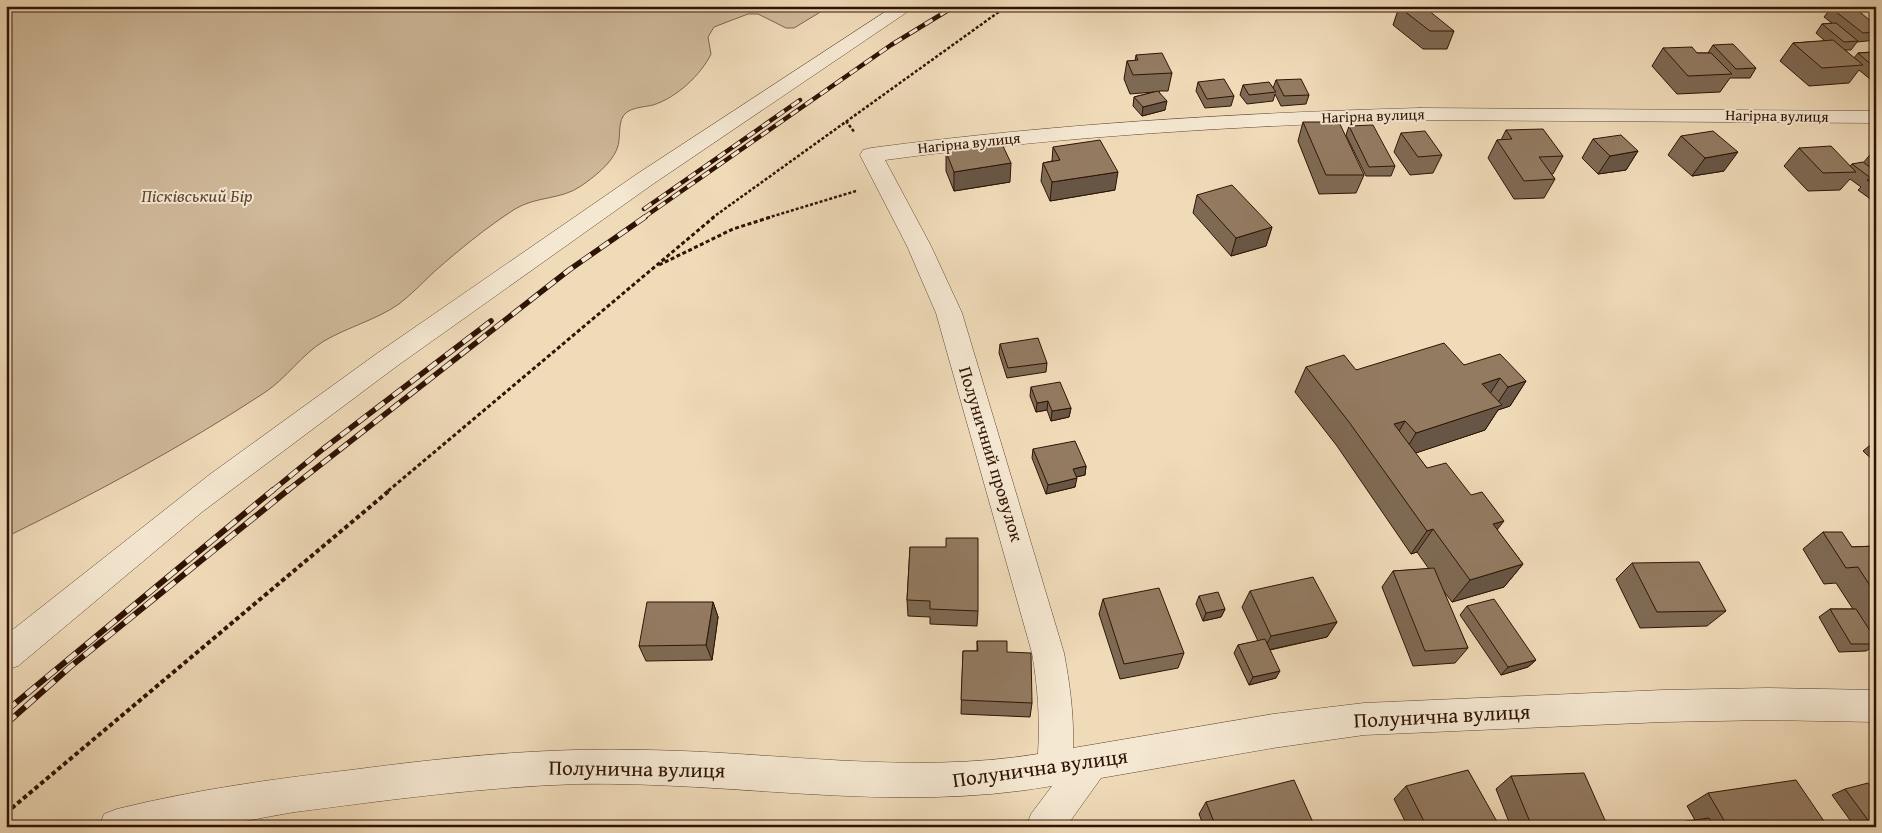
<svg xmlns="http://www.w3.org/2000/svg" width="1882" height="833" viewBox="0 0 1882 833" font-family="'Gentium Book Plus',serif">
<rect width="100%" height="100%" fill="#f0dbb9"/>
<filter id="stains"><feTurbulence type="fractalNoise" baseFrequency=".004" numOctaves="4"/><feColorMatrix values="0 0 0 0 .2 0 0 0 0 .09 0 0 0 0 .02 0 0 0 .5 -.17"/></filter>
<radialGradient id="worn" r=".72"><stop offset=".6" stop-color="#630" stop-opacity="0"/><stop offset="1" stop-color="#630" stop-opacity=".3"/></radialGradient>
<!-- green -->
<path fill="#cfb99a" stroke="#7f664f" d="M6 6H850L822 11 794 28H786L758 14H748L714 27 708 37 711 54C701 75 676 98 653 105 645 107 635 107 627 112 616 120 622 137 617 149 611 164 594 177 581 186 561 200 536 196 515 209 487 227 460 249 435 271 423 282 412 294 399 304 376 320 348 327 324 341 301 355 287 378 264 393 182 447 94 494 6 537Z"/>
<g fill="none" stroke-linecap="round" stroke-linejoin="round">
<!-- minor casing -->
<g stroke="#5f4531" stroke-width="1">
<path id="minor" d="M894 6H916L653 184 397 366 202 512 18 666 6 670V635L209 475 379 352 637 174Z
M1420 108 1876 111V123L1420 120C1241 126 1062 136 885 160L931 246 962 313 1064 653C1070 685 1074 715 1073 748L1273 714 1364 703 1663 690 1768 688 1876 690V722L1768 720 1663 722 1364 735 1273 748 1101 778 1066 827H1026L1031 814 1052 786C894 814 735 781 577 784 483 787 388 800 295 812 264 817 231 825 200 827 166 829 132 827 99 827L104 814 117 809C194 790 272 779 351 770 449 757 548 747 648 750 777 752 909 775 1038 754 1040 719 1038 687 1032 653L936 313 907 246 860 155 863 150 871 148C1053 124 1236 113 1420 108Z"/>
</g>
<!-- path-far2 -->
<path stroke="#2f1304" stroke-width="2.5" stroke-dasharray="3 2" stroke-linecap="butt" d="M846 121 855 133
M712 218 1007 6
M767 218 856 191"/>
<!-- path-far1 -->
<path stroke="#2f1304" stroke-width="3" stroke-dasharray="4 2.5" stroke-linecap="butt" d="M659 265 733 229 771 217
M388 491 714 217"/>
<!-- path -->
<path stroke="#2f1304" stroke-width="4" stroke-dasharray="4.5 3" stroke-linecap="butt" d="M6 813 390 490"/>
<!-- minor -->
<use href="#minor" fill="#f5e8d2" fill-rule="evenodd"/>
<!-- rail-far2 casing -->
<g stroke="#2f1304" stroke-width="4.5">
<path id="rail-far2" d="M644 209 800 100
M643 218 891 45 955 6"/>
</g>
<!-- rail-far1 casing -->
<g stroke="#2f1304" stroke-width="5.5">
<path id="rail-far1" d="M272 491 323 449 491 321
M287 491 569 270 645 217"/>
</g>
<!-- rail casing -->
<g stroke="#2f1304" stroke-width="6">
<path id="rail" d="M6 711 273 490
M6 724 70 667 288 490"/>
</g>
<!-- rail-far2 -->
<use href="#rail-far2" stroke="#f5e8d2" stroke-width="3" stroke-dasharray="9" stroke-linecap="butt"/>
<!-- rail-far1 -->
<use href="#rail-far1" stroke="#f5e8d2" stroke-width="4" stroke-dasharray="11" stroke-linecap="butt"/>
<!-- rail -->
<use href="#rail" stroke="#f5e8d2" stroke-width="4.5" stroke-dasharray="13" stroke-linecap="butt"/>
</g>
<!-- wall -->
<path fill="#7e6a54" stroke="#2f1304" d="M1399 7 1454 31 1447 49H1423L1393 25Z
M1831 8 1876 25V40L1857 42 1851 50H1845L1854 58 1858 53 1871 52 1876 46V84L1859 70 1849 83 1809 86 1780 61 1793 43 1825 41 1816 33 1822 24 1832 23 1824 17Z
M1713 45 1756 68 1750 78H1730L1720 92 1677 94 1652 66 1663 48 1697 53H1708Z
M1136 55 1172 73 1168 91H1159L1165 110 1142 116 1133 106 1134 97 1154 92 1130 94 1124 79 1127 61H1135Z
M1276 80 1309 95 1306 104 1281 106 1275 94 1273 101 1247 104 1240 95 1243 85 1273 88Z
M1198 82 1234 96 1231 106 1205 108 1196 91Z
M1303 122 1364 175 1356 193 1319 194 1298 141Z
M1349 126 1395 166 1391 176H1366L1346 135Z
M1506 130 1563 156 1553 174H1551L1555 179 1544 198 1514 199 1488 158 1497 140H1501Z
M1401 133 1442 155 1433 173 1410 175 1394 152Z
M1681 136 1724 171 1692 176 1668 155Z
M1593 139 1638 151 1626 170 1598 174 1582 158Z
M1053 147 1115 190 1050 201 1041 181 1043 163 1052 161Z
M1799 148 1850 166 1852 164 1863 163 1874 150H1876V203L1858 190 1861 187 1850 179 1840 190 1808 191 1784 166Z
M946 152 1010 182 954 191 946 171Z
M1197 195 1272 227 1266 246 1231 256 1193 213Z
M1000 344 1047 363 1046 372 1007 378 999 353Z
M1464 365 1526 381 1510 406 1498 410 1485 430 1415 453 1427 468 1497 530 1523 564 1504 587 1452 602 1442 589 1468 648 1455 663 1413 666 1382 587 1393 571 1429 569 1417 552 1411 554 1337 446 1295 392 1306 367 1356 370Z
M1031 387 1071 408 1069 417 1051 421 1047 410 1036 412 1030 396Z
M1874 442H1876V463L1863 451Z
M1033 449 1086 466 1085 475 1076 477 1075 487 1046 494 1032 458Z
M1823 532 1852 547 1876 546V645L1866 651 1839 652 1819 617 1830 609H1853L1836 583 1824 584 1803 549Z
M910 547 978 611 977 626 930 624V617L908 616 907 600Z
M1632 563 1726 611 1707 626 1640 628 1616 579Z
M1250 591 1337 622 1327 637 1270 650 1276 678 1249 685 1234 653 1238 645 1258 641 1242 607Z
M1199 596 1225 609 1221 617 1203 621 1196 604Z
M1103 599 1184 653 1178 668 1120 679 1099 614Z
M713 602 718 617 712 660 646 661 639 646Z
M1467 606 1536 660 1528 667 1501 675 1460 615Z
M977 641 1007 652 1032 703 1030 717 961 714 963 651H977Z
M1511 776 1608 827H1511L1496 789Z
M1406 786 1500 827H1408L1394 799Z
M1845 789 1876 827H1855L1832 795Z
M1708 793 1828 827H1672L1681 822 1695 820 1687 806Z
M1206 802 1315 827H1204L1199 814Z"/>
<!-- shaded-wall -->
<path fill="#675645" stroke="#2f1304" d="M1167 101 1165 110 1142 116 1143 107Z
M1638 151 1626 170 1598 174 1610 156Z
M1738 152 1724 171 1692 176 1705 158Z
M1011 163 1010 182 954 191V172Z
M1118 172 1115 190 1050 201 1052 182Z
M1272 227 1266 246 1231 256 1236 238Z
M1500 378 1484 403 1482 384Z
M1526 381 1510 406 1498 410 1485 430 1401 458 1416 433 1495 407 1508 387Z
M1048 401 1047 410 1036 412 1037 403Z
M1071 408 1069 417 1051 421 1052 411Z
M1405 421 1391 445 1394 424Z
M1086 466 1085 475 1071 478 1073 469Z
M1077 478 1075 487 1046 494 1048 485Z
M1504 521 1486 544 1493 524Z
M1433 529 1417 552 1411 554 1427 531Z
M1523 564 1504 587 1452 602 1470 580Z
M713 602 718 617 712 660 706 645Z
M1225 609 1221 617 1203 621 1206 613Z
M1337 622 1327 637 1263 651 1271 636Z
M1536 660 1528 667 1501 675 1508 667Z
M1280 671 1276 678 1249 685 1253 677Z"/>
<!-- building -->
<path fill="#937b62" stroke="#2f1304" d="M1402 6H1423L1454 31H1430L1399 7Z
M1852 6 1876 25V32L1863 33 1831 8Z
M1836 23 1858 41 1844 42 1822 24Z
M1833 40 1863 65 1822 68 1793 43Z
M1733 44 1756 68 1736 69 1713 45Z
M1692 47 1697 53H1711L1732 74 1688 76 1663 48Z
M1876 52V69L1858 53Z
M1162 53 1172 73 1133 75 1127 61 1138 60 1136 55Z
M1224 79 1234 96 1207 99 1198 82Z
M1301 79 1309 95 1284 96 1276 80Z
M1269 82 1276 92 1249 95 1243 85Z
M1158 91 1167 101 1143 107 1134 97Z
M1303 122H1339L1364 175H1326Z
M1373 125 1395 166 1369 167 1349 126Z
M1543 129 1563 156 1539 157 1555 179 1524 181 1497 140 1512 139 1506 130Z
M1425 131 1442 155 1418 157 1401 133Z
M1713 131 1738 152 1705 158 1681 136Z
M1621 135 1638 151 1610 156 1593 139Z
M1100 140 1118 172 1052 182 1043 163 1060 160 1053 147Z
M1002 144 1011 163 954 172 946 152Z
M1831 146 1856 172 1823 173 1799 148Z
M1863 162 1876 172V187L1867 180 1872 179 1852 164Z
M1232 185 1272 227 1236 238 1197 195Z
M1038 338 1047 363 1008 368 1000 344Z
M1444 343 1464 365 1500 354 1526 381 1508 387 1500 378 1482 384 1502 405 1416 433 1405 421 1394 424 1427 468 1446 463 1471 495 1482 492 1504 521 1493 524 1523 564 1470 580 1433 529 1427 531 1349 422 1306 367 1344 355 1356 370Z
M1060 382 1071 408 1052 411 1048 401 1037 403 1031 387Z
M1075 441 1086 466 1073 469 1077 478 1048 485 1033 449Z
M1823 532H1842L1852 547 1876 546V595L1858 567 1846 568Z
M946 538H978V611L930 609V601L907 600 910 547H946Z
M1699 562 1726 611 1657 612 1632 563Z
M1434 568 1468 648 1425 651 1393 571Z
M1313 577 1337 622 1271 636 1250 591Z
M1159 588 1184 653 1124 664 1103 599Z
M1218 592 1225 609 1206 613 1199 596Z
M1494 599 1536 660 1508 667 1467 606Z
M647 602H713L706 645 639 646Z
M1830 609H1856L1876 640V644H1851Z
M1265 639 1280 671 1253 677 1238 645Z
M977 641H1007V652L1031 653 1032 703 961 700 963 651H978Z
M1468 770 1500 827H1427L1406 786Z
M1584 773 1608 827H1532L1511 776Z
M1294 780 1315 827H1216L1206 802Z
M1796 780 1828 827H1728L1708 793Z
M1868 783 1876 793V827H1873L1845 789Z
M1709 818 1715 827H1684L1681 822Z"/>
<g text-anchor="middle" stroke-width="4" stroke-linejoin="round" paint-order="stroke">
<!-- far-street labels -->
<g font-size="15" fill="#2f1304" stroke="#f5e8d2">
<text transform="translate(1373 116) rotate(-2)" y="5">Нагірна вулиця</text>
<text transform="translate(1777 116) rotate(1)" y="5">Нагірна вулиця</text>
<text transform="translate(969 143) rotate(-6)" y="5">Нагірна вулиця</text>
</g>
<!-- park labels -->
<g font-size="18" font-style="italic" fill="#5f4531" stroke="#f5e8d2">
<text x="197" y="202">Пісківський Бір</text>
</g>
<!-- street labels -->
<g font-size="18" fill="#2f1304" stroke="#f5e8d2">
<text transform="translate(991 454) rotate(73)" y="6">Полуничний провулок</text>
</g>
<!-- near-street labels -->
<g font-size="21" fill="#2f1304" stroke="#f5e8d2">
<text transform="translate(1442 716) rotate(-3)" y="7">Полунична вулиця</text>
<text transform="translate(1040 768) rotate(-8)" y="7">Полунична вулиця</text>
<text transform="translate(637 769) rotate(1)" y="7">Полунична вулиця</text>
</g>
</g>
<!-- margin -->
<rect width="1882" height="833" fill="none" stroke="#f0dbb9" stroke-width="25"/>
<rect x="8" y="8" width="1867" height="818" fill="none" stroke="#2f1304" stroke-width="2.5"/>
<rect x="12" y="12" width="1857" height="808" fill="none" stroke="#2f1304"/>
<rect width="100%" height="100%" filter="url(#stains)"/>
<rect width="100%" height="100%" fill="url(#worn)"/>
</svg>
